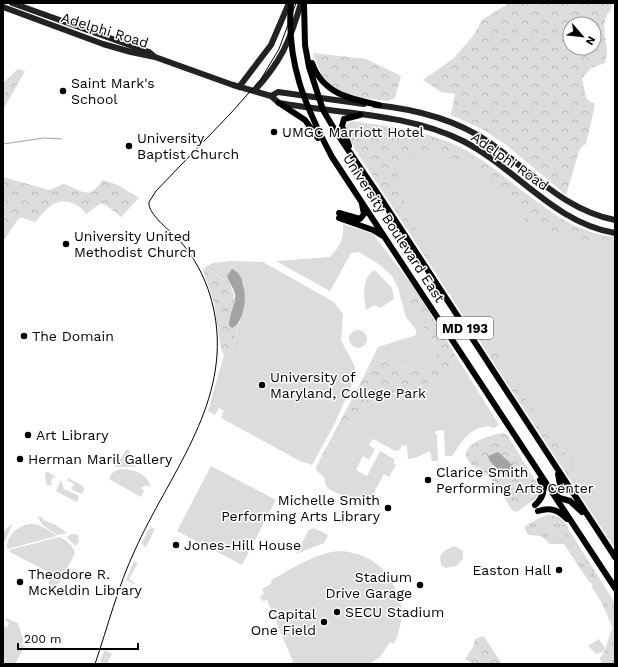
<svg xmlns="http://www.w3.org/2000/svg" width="618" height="667" viewBox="0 0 618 667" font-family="'Work Sans',sans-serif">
<defs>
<pattern id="forest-crowns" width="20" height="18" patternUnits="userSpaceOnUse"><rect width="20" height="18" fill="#dcdcdc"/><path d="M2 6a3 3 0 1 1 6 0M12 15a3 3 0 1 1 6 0" fill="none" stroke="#bbb"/></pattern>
<pattern id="park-tufts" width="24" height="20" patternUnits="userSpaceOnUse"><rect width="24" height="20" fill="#dcdcdc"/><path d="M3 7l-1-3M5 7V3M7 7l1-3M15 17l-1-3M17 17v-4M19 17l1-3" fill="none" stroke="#bbb"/></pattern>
</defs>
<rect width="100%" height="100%" fill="#fff"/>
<!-- green -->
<path fill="#dcdcdc" d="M352 121C390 126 429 131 464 149 506 172 539 213 585 230 594 234 605 235 615 237V549L358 154 345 131 346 125Z
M343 224 373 234 416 290 406 303 438 347 435 360 423 371C406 369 392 361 376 361L363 378 378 347 416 335V330L406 317 398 288 392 276 380 265 359 252 351 253 330 291 276 261 330 257C340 246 344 239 343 224Z
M230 261 263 262 334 302 343 314 341 340 355 367 352 385 334 425 312 465 300 461 221 418 224 411 219 408 215 415 208 411 224 355 232 350 244 306V284L235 270 228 278 229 281H226L205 267 213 263Z
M375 270 392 288 394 299 380 308 374 305 366 310C364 298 361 277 375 270Z
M349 339a9 9 0 1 1 18 0a9 9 0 1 1-18 0Z
M456 356 499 425 493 428 489 426C467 429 463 441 452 456H445L444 430 435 431V434H437L438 461H432L430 451 415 458 408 459 407 445 401 446 400 450 395 451 373 439 369 445 375 449 369 460 363 456 356 470 367 476 380 451 394 459V464L396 465 389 477 384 474 371 498 366 495 361 504 330 490 326 486 324 477 316 470V467L357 412 377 399 383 390 396 395 427 383 446 372Z
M126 450H129L136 467H115Z
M211 466 276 500 242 565 177 531Z
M119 469C133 469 146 472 151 487L146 485 141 488 144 491 141 497 109 479 112 473Z
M48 472 56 477 52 478 51 485H46L45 473Z
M68 478 83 486 84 490 82 494 71 489 74 484 67 480Z
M61 480 64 489 79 496 78 501 76 502 56 491Z
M37 516 43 518V520L56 525 67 533 57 535 43 525Z
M13 523 3 545V532Z
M28 524C40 523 47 529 57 536L7 549C6 536 16 528 28 524Z
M150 527 155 529 146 547 141 544Z
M314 528 328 535 324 543 296 554 309 530Z
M74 534 78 535 79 541 76 546 67 538 69 535Z
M59 537C65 539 74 546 75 553L60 582 48 594 49 579 46 571 10 552 9 550Z
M454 546 463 551V559L456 566 446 568 441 565 440 556 444 551Z
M339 551C363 552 379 562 393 581L392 582 397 593 399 592C404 610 402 627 394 644L390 642 380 657 369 664H294L267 600 262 601 260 596 264 594 262 589 272 583 271 580C292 569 315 553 339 551Z
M134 561 138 563 129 579 135 583 134 584 126 580Z
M6 618 18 623 25 646 15 664H3V626L7 627 9 623 5 620Z
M599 639 605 648 602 652 596 654 588 646Z
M105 650 112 654 107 664H102L100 660Z"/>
<!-- forest -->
<path fill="url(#forest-crowns)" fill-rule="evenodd" d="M509 3H612L611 10C596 25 612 47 605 63L591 68 582 78 586 98 595 105 586 144 582 146 579 151 566 195 505 144 482 129 451 115 455 94 441 92 423 80 454 58 473 36 482 20ZM570 24H594V48H570Z
M313 53 366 59 401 76 395 98 388 101C347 95 328 99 313 53Z
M18 69 25 71 3 110V83Z
M351 123C378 127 409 128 434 138 487 157 523 196 570 224 582 232 600 232 612 241L585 242 579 236 557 233 526 222 515 200 474 165 427 151 402 161V196L418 234 436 262 428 261 353 143 347 129Z
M3 177 49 190 64 184C85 192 88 200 103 180L118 185 139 198 121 217 106 205 101 203 86 214C77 201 61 196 48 208 43 212 40 217 35 222L20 217 3 241Z
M205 267C212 271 223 281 229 281 236 299 236 303 229 321L238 324 240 319 232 350 224 355 221 349 214 303 203 270Z
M416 290 456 356 446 372 427 383 425 391C409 396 398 395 383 391L377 399 357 412 316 467 363 378 376 361C392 361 406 369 423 371L435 360 438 347 406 303Z
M502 350 501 365 579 472 577 477 571 480 489 356 491 351Z
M503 433 507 435 540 488V495L517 512 512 510C505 499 498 486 488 477 482 471 471 467 467 459 460 444 492 434 503 433Z
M549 514 562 519 615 603V664H601L600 658C607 649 608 636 614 625L583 569 564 542 528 524Z
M484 636 502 664H473L465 659 473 647 475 639Z"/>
<!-- park -->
<path fill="url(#park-tufts)" d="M541 517 558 520 599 581 589 582 564 544H550L541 536 528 535 524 527Z
M591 586H602L609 598 607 610 615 622V633L601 601Z"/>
<!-- water -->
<path fill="#a3a3a3" d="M232 269C250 275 248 322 232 328L229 325C229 314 236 305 235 294 233 287 229 282 227 276Z
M498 452 518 470 517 473 511 472 506 478 490 461 488 456Z"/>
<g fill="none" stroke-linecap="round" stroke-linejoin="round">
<!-- stream -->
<path stroke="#a3a3a3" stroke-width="1" d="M3 144 44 138 62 139"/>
<!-- secondary -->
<path stroke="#222" stroke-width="6" d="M12 3 149 52 155 57
M3 7 103 44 131 52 155 57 233 85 271 96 279 103C340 114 407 113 463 141 516 168 554 223 615 233
M239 87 271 45 289 3
M254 91C281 62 290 41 301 3
M271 96 278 92 364 104
M375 105C414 109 453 118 487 141 529 169 563 210 615 220"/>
<!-- primary -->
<path stroke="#000" stroke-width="6" d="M291 3C286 62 305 106 332 157L615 588
M304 3 305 45 309 67 323 110 336 132 378 194 615 557
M312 63C323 94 350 99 379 105
M279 103 305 120 318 138
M349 146 342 126 344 119 360 115
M339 213 360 219 364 214 362 204
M339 218 373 230 383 236
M556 497 570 501 582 512
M556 497 560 485 558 474
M535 505C544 497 546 489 540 480
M538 511C551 507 558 510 567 519"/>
<!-- tram -->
<path stroke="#000" stroke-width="1" d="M95 664C108 626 118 586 135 550 168 476 227 408 216 323 212 292 200 264 180 241 172 232 147 214 149 202L156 191 231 113 261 79 279 49 296 3"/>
</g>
<!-- markers -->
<g fill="#000" stroke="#fff" stroke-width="1.5">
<circle cx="63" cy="91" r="4"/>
<circle cx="274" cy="132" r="4"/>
<circle cx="129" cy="146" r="4"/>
<circle cx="66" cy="244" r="4"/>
<circle cx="24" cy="336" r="4"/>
<circle cx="262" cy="385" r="4"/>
<circle cx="28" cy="435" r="4"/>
<circle cx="20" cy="459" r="4"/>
<circle cx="428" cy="480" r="4"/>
<circle cx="388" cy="508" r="4"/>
<circle cx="176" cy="545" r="4"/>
<circle cx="559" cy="570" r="4"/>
<circle cx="20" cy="582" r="4"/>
<circle cx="420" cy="585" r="4"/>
<circle cx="337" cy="612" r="4"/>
<circle cx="324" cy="622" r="4"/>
</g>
<g text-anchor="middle" stroke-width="3" stroke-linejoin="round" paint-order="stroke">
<!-- shield labels -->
<rect fill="#fff" stroke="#4c4c4c" stroke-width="1" x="437" y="317" width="56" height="22" rx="3"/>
<g font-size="13" font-weight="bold" fill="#000">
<text x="465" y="333">MD 193</text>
</g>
<!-- street labels -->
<g font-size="14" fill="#000" stroke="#fff">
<text transform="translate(105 30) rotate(17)" y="5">Adelphi Road</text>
<text transform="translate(510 161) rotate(35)" y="5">Adelphi Road</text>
<text transform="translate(394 228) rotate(57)" y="5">University Boulevard East</text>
</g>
<!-- poi labels -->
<g font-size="14" fill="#000" stroke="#fff" text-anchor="start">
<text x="71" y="88">Saint Mark's<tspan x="71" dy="16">School</tspan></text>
<text x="282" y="137">UMGC Marriott Hotel</text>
<text x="137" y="143">University<tspan x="137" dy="16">Baptist Church</tspan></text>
<text x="74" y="241">University United<tspan x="74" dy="16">Methodist Church</tspan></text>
<text x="32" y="341">The Domain</text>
<text x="270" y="382">University of<tspan x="270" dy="16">Maryland, College Park</tspan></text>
<text x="36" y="440">Art Library</text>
<text x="28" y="464">Herman Maril Gallery</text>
<text x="436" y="477">Clarice Smith<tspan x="436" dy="16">Performing Arts Center</tspan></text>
<text x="380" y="505" text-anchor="end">Michelle Smith<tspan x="380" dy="16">Performing Arts Library</tspan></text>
<text x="184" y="550">Jones-Hill House</text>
<text x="551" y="575" text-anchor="end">Easton Hall</text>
<text x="28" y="579">Theodore R.<tspan x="28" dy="16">McKeldin Library</tspan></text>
<text x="412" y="582" text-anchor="end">Stadium<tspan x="412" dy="16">Drive Garage</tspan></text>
<text x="345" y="617">SECU Stadium</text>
<text x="316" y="619" text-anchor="end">Capital<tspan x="316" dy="16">One Field</tspan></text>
</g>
</g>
<!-- border -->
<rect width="618" height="667" fill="none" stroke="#000000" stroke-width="8"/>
<!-- north arrow -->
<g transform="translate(582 36) rotate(118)"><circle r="19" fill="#ffffff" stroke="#999999"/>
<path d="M0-3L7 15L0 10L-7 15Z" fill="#000000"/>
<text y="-6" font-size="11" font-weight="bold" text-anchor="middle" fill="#000000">N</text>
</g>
<!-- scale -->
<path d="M18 643v6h120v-6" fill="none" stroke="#000000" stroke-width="2"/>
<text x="24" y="643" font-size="12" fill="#000000" stroke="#ffffff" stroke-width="3" paint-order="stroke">200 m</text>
</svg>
